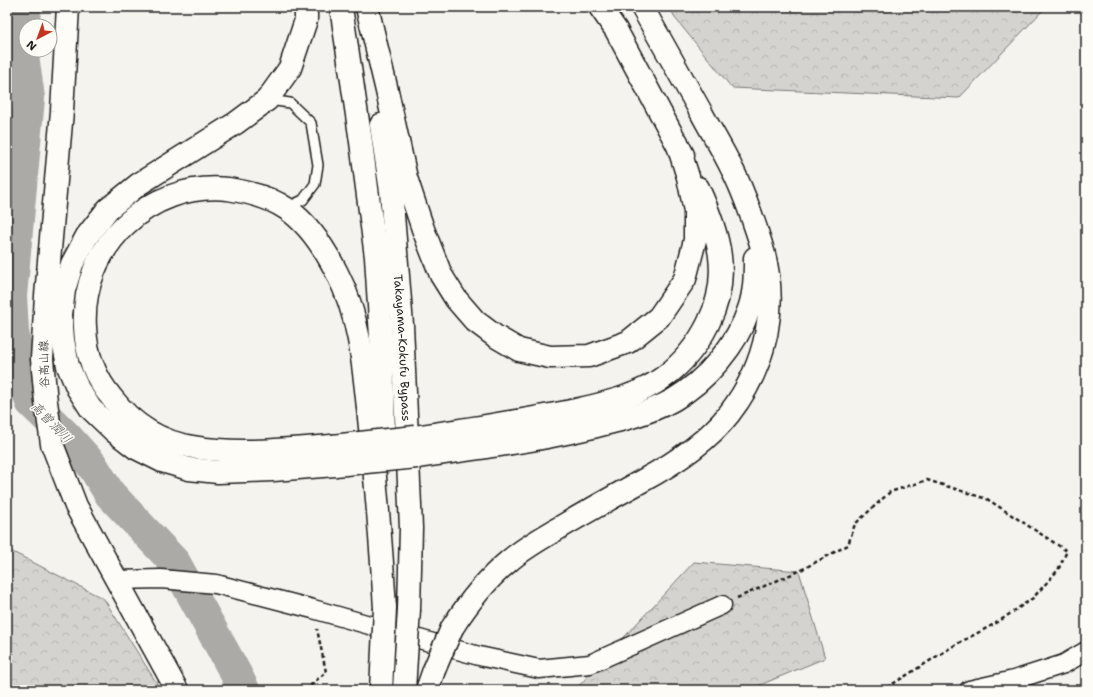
<svg xmlns="http://www.w3.org/2000/svg" width="1093" height="697" viewBox="0 0 1093 697" font-family="'Shantell Sans','Klee One',sans-serif">
<defs>
<pattern id="forest-crowns" width="20" height="18" patternUnits="userSpaceOnUse"><rect width="20" height="18" fill="#d4d3cf"/><path d="M2 6a3 3 0 1 1 6 0M12 15a3 3 0 1 1 6 0" fill="none" stroke="#b5b5b1"/></pattern>
</defs>
<rect width="100%" height="100%" fill="#f4f3ee"/>
<filter id="ink" filterUnits="userSpaceOnUse"><feTurbulence type="fractalNoise" baseFrequency=".025" numOctaves="2"/><feDisplacementMap in="SourceGraphic" scale="8" xChannelSelector="R" yChannelSelector="G"/><feConvolveMatrix kernelMatrix="1 2 1 2 8 2 1 2 1" color-interpolation-filters="sRGB"/></filter>
<g filter="url(#ink)">
<!-- forest -->
<path fill="url(#forest-crowns)" stroke="#787876" d="M670 7H1046L959 98 732 88 675 18Z
M7 549 104 599 161 690H7Z
M694 562 799 571 825 658 748 690H575Z"/>
<g fill="none" stroke-linecap="round" stroke-linejoin="round">
<!-- river -->
<path stroke="#abaaa6" stroke-width="32" d="M26 7 20 34 29 98 11 296 13 331 20 371 31 402 66 436 92 465 110 494 175 563 236 674 244 690"/>
<!-- lane casing -->
<g stroke="#1c1c1c" stroke-width="12">
<path id="lane" d="M269 100 290 103 311 123 318 165 315 184 303 200 286 208"/>
</g>
<!-- street casing -->
<g stroke="#1c1c1c" stroke-width="21">
<path id="street" d="M115 580 161 579 216 584 313 609 479 656 539 669 590 664 722 605
M969 690 1014 680 1064 664 1086 651"/>
</g>
<!-- secondary casing -->
<g stroke="#1c1c1c" stroke-width="25">
<path id="secondary" d="M68 7 62 111 46 296 42 359 46 402 52 444 76 506 177 690"/>
</g>
<!-- highway casing -->
<g stroke="#1c1c1c" stroke-width="25">
<g id="highway">
<path d="M306 7V20L290 68 267 100 236 123 139 184 108 209 87 236 72 264 64 290 61 315 63 340 68 366 78 389 91 409 114 431 136 448 162 461 189 469 218 472 273 470 335 465"/>
<path d="M341 7 361 142 376 257 382 353 384 437"/>
<path d="M367 7 387 91 406 178 423 229 441 275 456 299 475 321 495 336 519 350 550 357 589 356 628 342 659 317 685 279 695 240V211L688 177 677 142"/>
<path d="M600 7 616 30 683 155"/>
<path id="s1" d="M381 125 391 191 402 325 411 528 409 609"/>
<path d="M415 437C469 429 523 421 576 410 606 403 639 396 664 377 683 363 697 346 708 324 732 276 719 234 698 188"/>
<path d="M332 446C287 449 239 455 193 447 160 442 132 424 112 398 95 378 86 353 85 327 80 247 149 181 228 189 248 192 270 197 287 209 309 224 325 249 337 273 360 317 364 369 369 418 376 481 381 544 385 608"/>
<path d="M417 457C473 449 529 442 584 429 614 422 646 415 673 400 706 381 737 345 749 309 755 292 755 274 755 258"/>
<path d="M452 628C468 603 486 580 509 561 524 548 542 538 559 528 586 512 613 497 640 482 670 466 707 442 729 414 767 365 780 304 761 244 753 219 744 192 732 169 723 150 711 131 701 112 681 77 662 42 642 7"/>
<path d="M427 690 434 670"/>
</g>
</g>
<!-- path -->
<path stroke="#1c1c1c" stroke-width="2.5" stroke-dasharray="4 3" stroke-linecap="butt" d="M737 598 799 571 848 545 855 524 890 492 927 480 987 499 1067 551 1058 570 1033 598 998 622 955 645 883 690
M305 690 326 672 317 629"/>
<!-- lane -->
<use href="#lane" stroke="#fdfcf7" stroke-width="9"/>
<!-- street -->
<use href="#street" stroke="#fdfcf7" stroke-width="18"/>
<!-- secondary -->
<use href="#secondary" stroke="#fdfcf7" stroke-width="22"/>
<!-- highway -->
<use href="#highway" stroke="#fdfcf7" stroke-width="22"/>
<!-- highway-bridge casing -->
<g stroke="#1c1c1c" stroke-width="25" stroke-linecap="butt">
<path id="highway-bridge" d="M332 446 415 437
M335 465 417 457
M434 670 452 628
M381 690 385 608
M404 690 409 609"/>
</g>
<!-- highway-bridge -->
<use href="#highway-bridge" stroke="#fdfcf7" stroke-width="22"/>
</g>
</g>
<g text-anchor="middle" stroke-width="3" stroke-linejoin="round" paint-order="stroke">
<!-- street labels -->
<g font-size="12" fill="#1c1c1c" stroke="#fdfcf7">
<text dy="4" stroke="none"><textPath href="#s1" startOffset="224">Takayama-Kokufu Bypass</textPath></text>
<text transform="translate(44 364) rotate(-91)" y="4">谷高山線</text>
</g>
<!-- water labels -->
<g font-size="13" font-style="italic" fill="#5c5c5a" stroke="#fdfcf7">
<text transform="translate(52 422) rotate(46)" y="5">高曽潤川</text>
</g>
</g>
<!-- margin -->
<rect width="1093" height="697" fill="none" stroke="#fdfcf7" stroke-width="24"/>
<rect x="12" y="12" width="1069" height="673" fill="none" stroke="#1c1c1c" stroke-width="1.5" filter="url(#ink)"/>
<!-- north arrow -->
<g transform="translate(38 38) rotate(221)"><circle r="19" fill="#fdfcf7" stroke="#a3a29f"/>
<path d="M0-3L7 15L0 10L-7 15Z" fill="#c8321e"/>
<text y="-6" font-size="11" font-weight="bold" text-anchor="middle" fill="#1c1c1c">N</text>
</g>
</svg>
